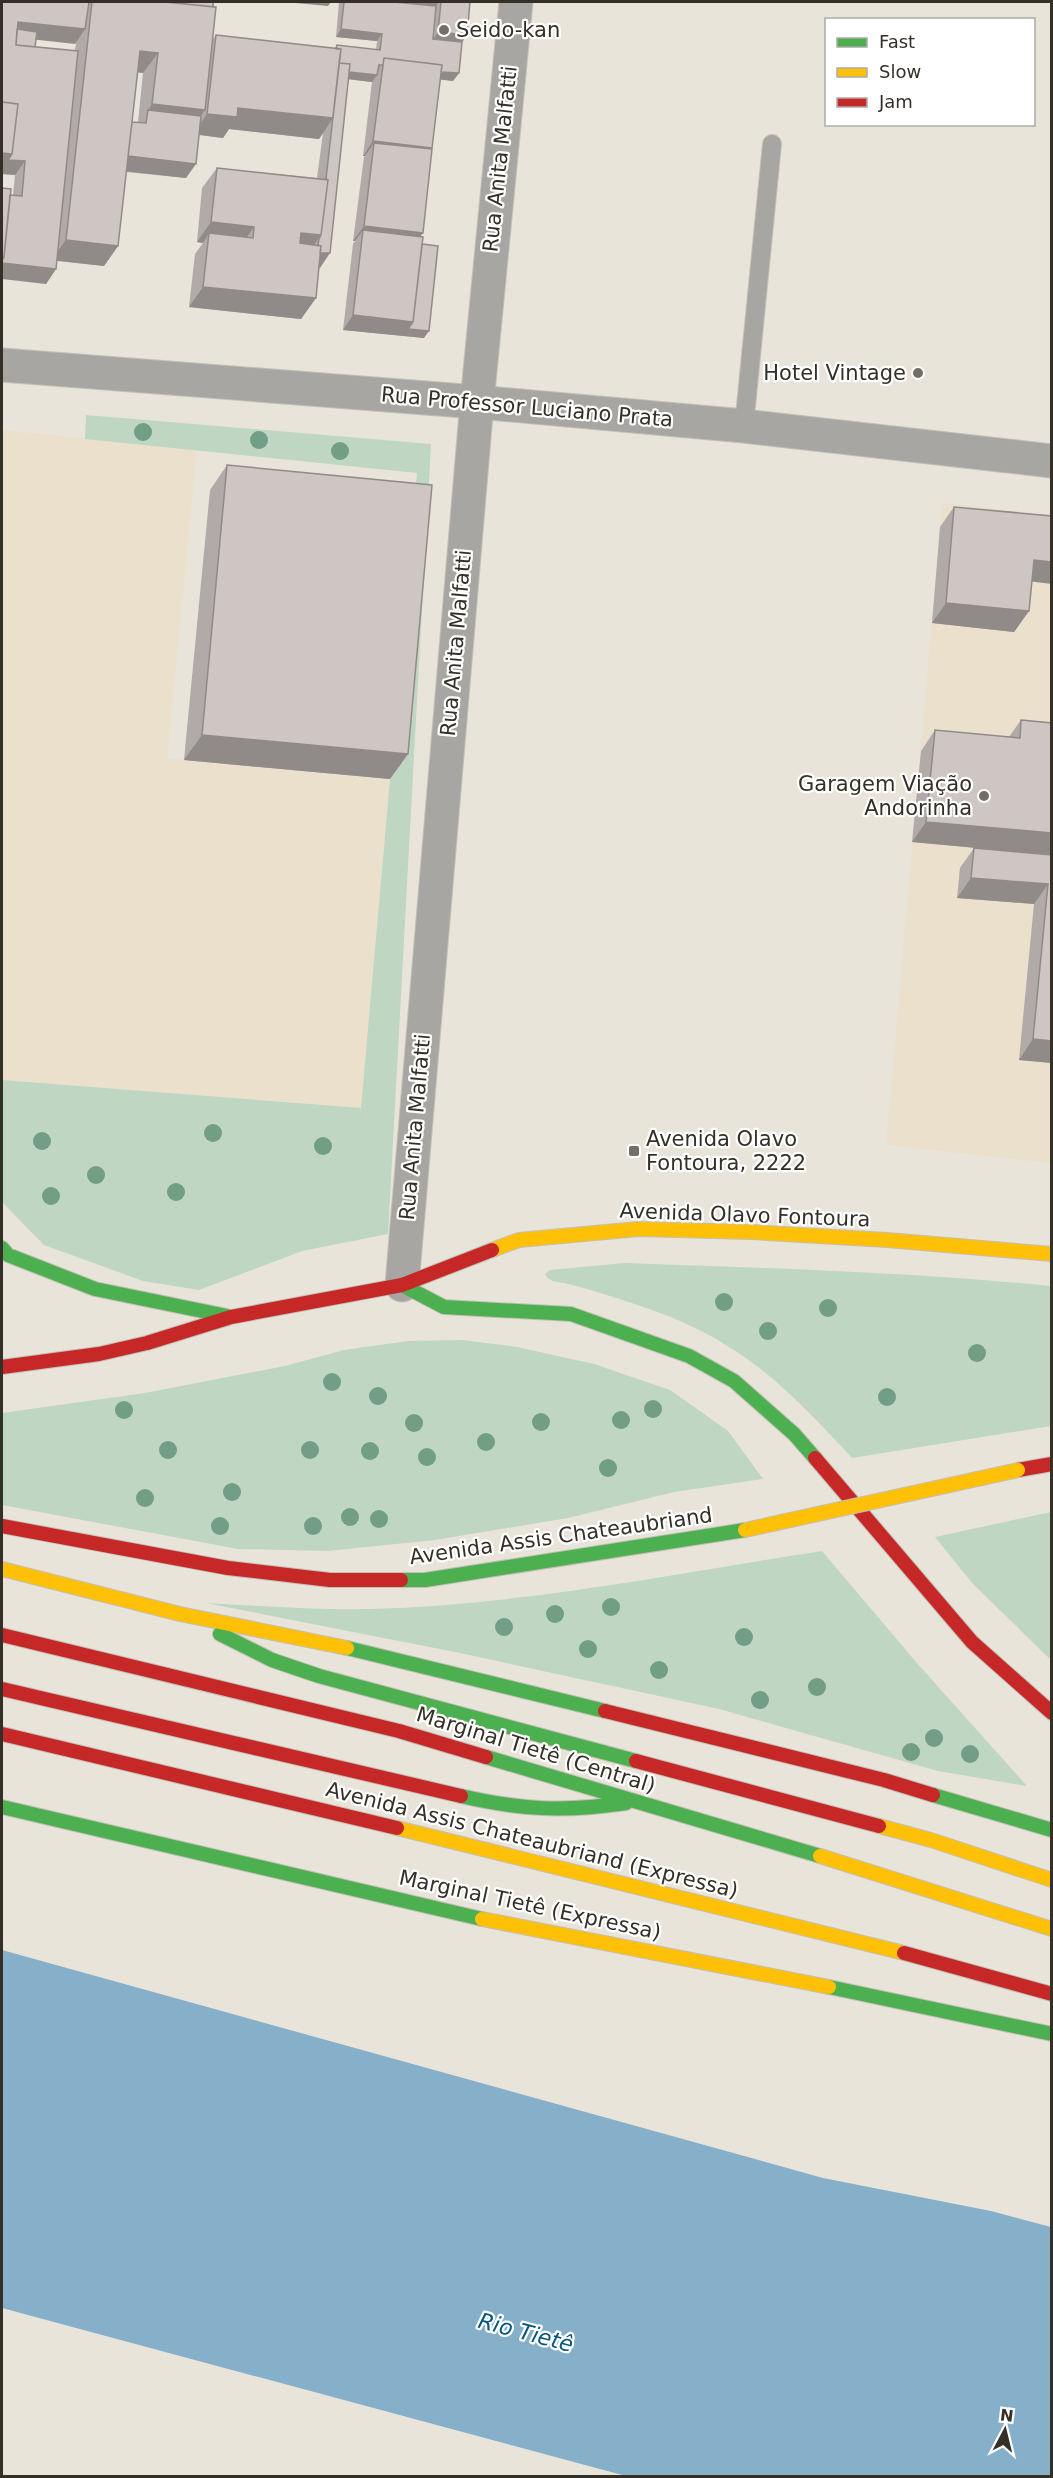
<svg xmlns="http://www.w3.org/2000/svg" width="1053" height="2478" viewBox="0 0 1053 2478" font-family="'DejaVu Sans',sans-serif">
<rect width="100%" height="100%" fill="#e9e4d9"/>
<!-- built -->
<path fill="#eae0cc" d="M2 430 197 450 167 758 390 779 361 1108 2 1080Z
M942 503 1051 515V1163L886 1145Z"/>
<!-- green -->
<path fill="#bed6c2" d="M86 415 431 444 388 1234 302 1251 199 1290 143 1281 44 1245 2 1202V1080L361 1108 417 473 85 439Z
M625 1263C767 1268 910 1272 1051 1286V1426L852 1458C787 1388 744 1343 652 1310 623 1300 594 1290 564 1283 557 1282 549 1282 545 1274L550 1270Z
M463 1340 517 1347 594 1364 670 1390 728 1431 763 1479 674 1492 568 1518 435 1540 327 1551 238 1549 2 1505V1413L145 1393 285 1366 344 1350 408 1341Z
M1051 1512H1052L1051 1660 973 1584 935 1537Z
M822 1551 916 1662 1027 1786 938 1771 719 1709 460 1653 206 1603C261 1606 316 1610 370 1609 522 1605 672 1574 822 1551Z"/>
<!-- water -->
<path fill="#86b0ca" d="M2 1950 823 2178 991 2211 1051 2227V2476H626L2 2308Z"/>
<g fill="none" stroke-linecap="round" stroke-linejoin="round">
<!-- lane casing -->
<g stroke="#c3bfb7" stroke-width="20">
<path id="lane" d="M744 426 772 144"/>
</g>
<!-- street casing -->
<g stroke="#c3bfb7" stroke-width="35">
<path id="street" d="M2 365 477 402 744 426 1052 461
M402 1285 477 402 516 2"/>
</g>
<!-- fast casing -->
<g stroke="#c3bfb7" stroke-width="16">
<path id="fast" d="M2 1248 8 1255 95 1289 227 1316
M402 1285 444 1307 571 1314 689 1356 734 1381 794 1434 815 1458
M401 1580H425L745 1530
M220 1634 272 1660 319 1676 636 1761
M347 1648 605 1711
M486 1757 820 1856
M933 1795 1052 1830
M461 1796C521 1810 564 1812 626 1803
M2 1807 482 1919
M829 1987 1052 2034"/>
</g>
<!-- slow casing -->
<g stroke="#c3bfb7" stroke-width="16">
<path id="slow" d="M492 1250 519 1240 638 1229 751 1232 887 1240 1052 1254
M2 1569 180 1614 347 1648
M879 1826 931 1840 1052 1880
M397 1828 904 1953
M820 1856 1052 1929
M482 1919 829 1987"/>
</g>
<!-- jam casing -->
<g stroke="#c3bfb7" stroke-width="16">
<path id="jam" d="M2 1367 99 1354 147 1343 231 1317 402 1285 492 1250
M815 1458 972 1642 1052 1713
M1018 1470 1052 1464
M2 1526 228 1568 330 1580H401
M2 1635 399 1731 486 1757
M2 1689 461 1796
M605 1711 884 1780 933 1795
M2 1734 397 1828
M636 1761 879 1826
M904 1953 1052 1994"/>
</g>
<!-- lane -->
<use href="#lane" stroke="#a8a6a3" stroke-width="18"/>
<!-- street -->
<use href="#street" stroke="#a8a6a3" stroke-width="33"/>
<!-- fast -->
<use href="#fast" stroke="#4caf50" stroke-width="14"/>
<!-- slow -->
<use href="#slow" stroke="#ffc107" stroke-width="14"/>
<!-- jam -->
<use href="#jam" stroke="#c62828" stroke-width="14"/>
<!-- slow-bridge casing -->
<g stroke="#c3bfb7" stroke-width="16" stroke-linecap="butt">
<path id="slow-bridge" d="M745 1530 1018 1470"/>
</g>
<!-- slow-bridge -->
<use href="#slow-bridge" stroke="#ffc107" stroke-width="14"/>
</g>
<!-- trees -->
<g fill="#729e86">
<circle cx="143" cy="432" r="9"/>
<circle cx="259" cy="440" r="9"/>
<circle cx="340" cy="451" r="9"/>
<circle cx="213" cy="1133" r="9"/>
<circle cx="42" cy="1141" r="9"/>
<circle cx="323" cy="1146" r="9"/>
<circle cx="96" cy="1175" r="9"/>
<circle cx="176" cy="1192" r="9"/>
<circle cx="51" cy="1196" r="9"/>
<circle cx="724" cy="1302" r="9"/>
<circle cx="828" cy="1308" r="9"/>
<circle cx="768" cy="1331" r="9"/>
<circle cx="977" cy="1353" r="9"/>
<circle cx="332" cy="1382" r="9"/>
<circle cx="378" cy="1396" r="9"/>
<circle cx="887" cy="1397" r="9"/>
<circle cx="653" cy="1409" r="9"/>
<circle cx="124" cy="1410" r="9"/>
<circle cx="621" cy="1420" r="9"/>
<circle cx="541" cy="1422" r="9"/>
<circle cx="414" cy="1423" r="9"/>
<circle cx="486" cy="1442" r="9"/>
<circle cx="168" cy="1450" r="9"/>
<circle cx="310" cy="1450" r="9"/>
<circle cx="370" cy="1451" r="9"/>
<circle cx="427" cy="1457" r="9"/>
<circle cx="608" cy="1468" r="9"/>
<circle cx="232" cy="1492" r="9"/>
<circle cx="145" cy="1498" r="9"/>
<circle cx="350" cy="1517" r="9"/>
<circle cx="379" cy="1519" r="9"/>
<circle cx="220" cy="1526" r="9"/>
<circle cx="313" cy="1526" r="9"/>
<circle cx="611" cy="1607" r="9"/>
<circle cx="555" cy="1614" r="9"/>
<circle cx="504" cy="1627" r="9"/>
<circle cx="744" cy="1637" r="9"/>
<circle cx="588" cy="1649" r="9"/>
<circle cx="659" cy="1670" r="9"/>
<circle cx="817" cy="1687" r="9"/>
<circle cx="760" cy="1700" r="9"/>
<circle cx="934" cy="1738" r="9"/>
<circle cx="911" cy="1752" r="9"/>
<circle cx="970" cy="1754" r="9"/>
</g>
<!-- wall -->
<path fill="#b0aaa8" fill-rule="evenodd" d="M2 2H214L213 39 216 35 334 49 337 45 376 50 377 41 336 37 339 2H470L467 35 462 42 459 73 453 81 440 79 420 236 422 244 424 338 343 330 353 244 355 241H353L364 157 365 156H363L372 82 349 79 320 268H319L316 298 301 319 189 307 195 254 203 243 197 242 202 188 217 168 317 178 323 133 319 139 229 129 223 138 199 135 186 178 126 172 118 246 104 266 57 261 56 269 46 284 10 195H13L15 175 2 174ZM36 39 76 43 75 51 35 47ZM138 72 143 73 138 122H132Z
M227 465 408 754 390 779 184 760 210 490Z
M954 507 1032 582 1029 611 1014 632 932 623 940 527Z
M1021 720 1052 855 912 842 921 751 935 730 1009 737Z
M974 848 1052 855V1063L1019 1060 1034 904 957 898 960 868Z"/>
<!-- shaded-wall -->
<path fill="#908b88" d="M284 2H331L328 6Z
M409 2H439L431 13 403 10Z
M18 22 85 29 75 44 12 37Z
M341 29 382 34 377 41 336 37Z
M438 32 467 35 457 50 428 47Z
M140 51 158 53 143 73 126 71Z
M383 65 459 73 453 81 382 73Z
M338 70 377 75 372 82 337 78Z
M152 104 205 110 191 130 146 123 148 110Z
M238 108 333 118 319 139 229 129 223 138 193 134 207 114Z
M373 141 432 148 422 162 374 143 365 156H363Z
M2 153 12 154 25 161 15 175 2 174Z
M125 156 196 164 186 178 115 170Z
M211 222 254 227 240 247 209 233 203 243 197 242Z
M364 226 423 233 412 247 363 230 355 241H353Z
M301 233 321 235 307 255 287 253Z
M66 240 118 246 104 266 51 260Z
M317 252 330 253 320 268 307 267Z
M2 263 56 269 46 284 2 279Z
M203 287 316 298 301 319 189 307Z
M353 315 413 322 429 331 424 338 343 330Z
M1034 560 1052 562V584L1019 580Z
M946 603 1029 611 1014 632 932 623Z
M202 735 408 754 390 779 184 760Z
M926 822 1052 833V855L912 842Z
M971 878 1048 884 1034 904 957 898Z
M1033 1039 1052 1041V1063L1019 1060Z"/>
<!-- building -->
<path fill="#cdc6c3" stroke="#908b88" stroke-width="1.5" d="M2 2H89L85 29 18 22 16 45 78 51 56 269 2 263V261L4 257 10 195 22 196 25 161 8 160 12 154 18 104 2 102Z
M92 2H164L216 7 205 110 152 104 158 53 140 51 118 246 66 240Z
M168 2H213V7Z
M344 2H394L436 6 433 39 462 42 459 73 441 72 442 65 384 58 383 65H379L377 75 349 72 350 64 339 63 341 49H336L337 45 380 50 382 34 341 29Z
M441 2H470L467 35 438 32Z
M17 29 37 32 35 47 16 45Z
M216 35 341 49 333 118 238 108 237 117 207 114Z
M384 58 442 65 432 148 373 141Z
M339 63 350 64 330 253H320L321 246 318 245 319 239 321 235 328 180 326 179Z
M2 102 18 104 12 154 2 153Z
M148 110 201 116 196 164 128 156 132 122 146 123Z
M374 143 432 149 423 233 364 226Z
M217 168 328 180 321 235 301 233 300 243 321 246 316 298 203 287 209 233 253 238 254 227 211 222Z
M2 188 11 189 4 257H2Z
M363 230 423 237 413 322 353 315Z
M422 244 438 246 429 331 408 329 413 322Z
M227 465 432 485 408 754 202 735Z
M954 507 1052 516V562L1034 560 1029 611 946 603Z
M1021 720 1052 723V833L926 822 935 730 1020 738Z
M974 848 1052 855V1041L1033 1039 1048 884 971 878Z"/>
<!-- markers -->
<g fill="#736f66" stroke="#fff" stroke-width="2">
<circle cx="444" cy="30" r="6"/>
<circle cx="918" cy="373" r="6"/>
<circle cx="984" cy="796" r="6"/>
<rect x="628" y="1145" width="12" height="12" rx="3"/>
</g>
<g text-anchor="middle" stroke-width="4.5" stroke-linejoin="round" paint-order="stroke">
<!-- poi labels -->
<g font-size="21" fill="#343028" stroke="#fff" text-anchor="start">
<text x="456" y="37">Seido-kan</text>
<text x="906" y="380" text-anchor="end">Hotel Vintage</text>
<text x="972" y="791" text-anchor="end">Garagem Viação<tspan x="972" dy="24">Andorinha</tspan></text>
<text x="646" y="1146">Avenida Olavo<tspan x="646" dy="24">Fontoura, 2222</tspan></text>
</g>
<!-- street labels -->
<g font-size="21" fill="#343028" stroke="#fff">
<text transform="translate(500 159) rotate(-84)" y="7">Rua Anita Malfatti</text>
<text transform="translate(527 407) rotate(5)" y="7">Rua Professor Luciano Prata</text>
<text transform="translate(456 643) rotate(-85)" y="7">Rua Anita Malfatti</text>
<text transform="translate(415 1127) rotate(-85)" y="7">Rua Anita Malfatti</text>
<text transform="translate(745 1215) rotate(2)" y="7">Avenida Olavo Fontoura</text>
<text transform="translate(561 1536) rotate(-8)" y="7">Avenida Assis Chateaubriand</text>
<text transform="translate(536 1750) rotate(17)" y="7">Marginal Tietê (Central)</text>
<text transform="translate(532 1840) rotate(14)" y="7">Avenida Assis Chateaubriand (Expressa)</text>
<text transform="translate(530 1905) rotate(12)" y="7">Marginal Tietê (Expressa)</text>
</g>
<!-- water labels -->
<g font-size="22" font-style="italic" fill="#05567d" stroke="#fff">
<text transform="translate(526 2332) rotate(15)" y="8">Rio Tietê</text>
</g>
</g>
<!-- border -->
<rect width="1053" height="2478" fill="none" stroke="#343028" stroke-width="6"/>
<!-- legend -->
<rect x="825" y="18" width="210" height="108" fill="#ffffff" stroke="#aeaca9" stroke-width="1.5"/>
<rect x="837" y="38" width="30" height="9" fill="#4caf50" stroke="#aeaca9" stroke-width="1.5"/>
<text x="879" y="48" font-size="18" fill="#343028">Fast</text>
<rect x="837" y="68" width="30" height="9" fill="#ffc107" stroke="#aeaca9" stroke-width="1.5"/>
<text x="879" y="78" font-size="18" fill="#343028">Slow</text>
<rect x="837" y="98" width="30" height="9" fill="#c62828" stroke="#aeaca9" stroke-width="1.5"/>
<text x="879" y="108" font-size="18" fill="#343028">Jam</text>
<!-- north arrow -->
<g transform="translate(1005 2430) rotate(7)" stroke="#ffffff" stroke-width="4.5" paint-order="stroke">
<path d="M0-4.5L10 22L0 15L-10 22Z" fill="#343028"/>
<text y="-9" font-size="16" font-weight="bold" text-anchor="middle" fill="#343028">N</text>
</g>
</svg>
